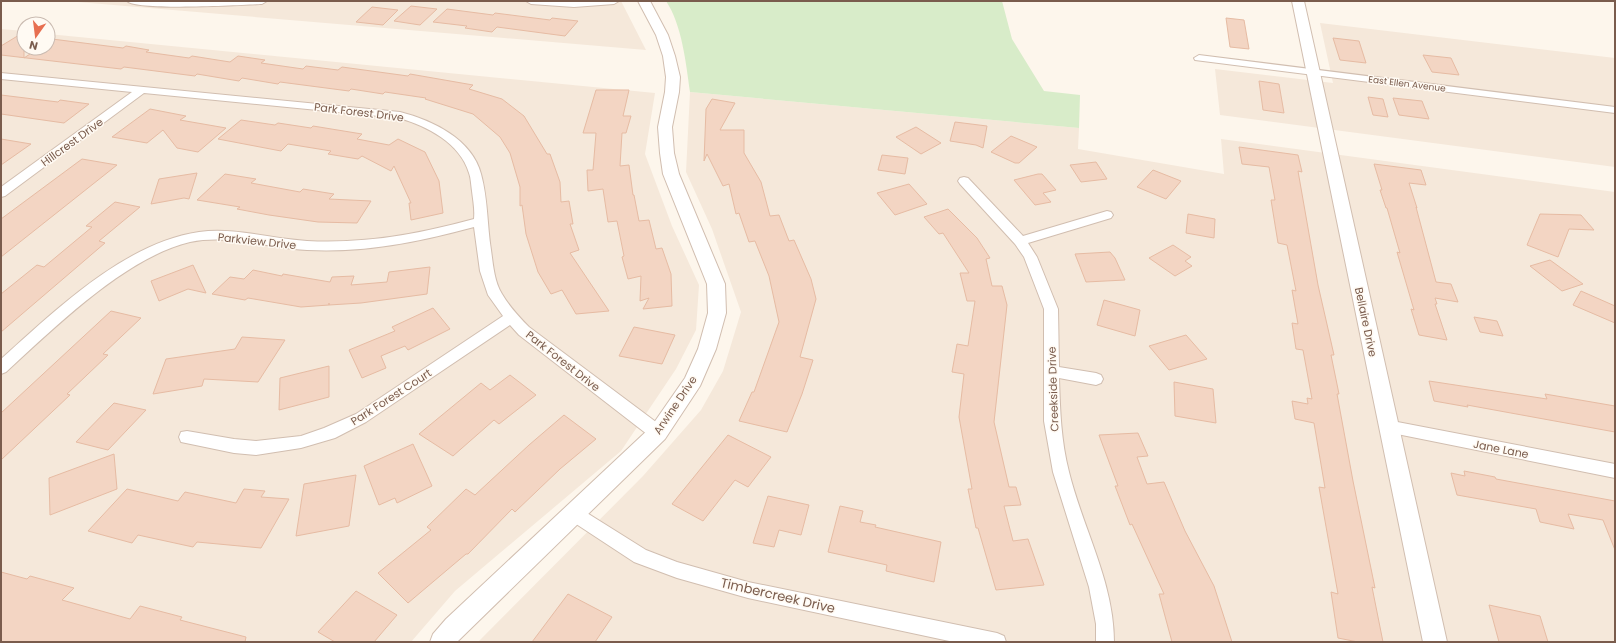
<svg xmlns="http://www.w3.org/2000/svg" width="1616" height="643" viewBox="0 0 1616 643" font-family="Poppins,sans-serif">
<rect width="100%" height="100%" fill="#fdf6ec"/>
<!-- residential -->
<path fill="#f5e8da" d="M66 1H621L646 50Z
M1320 23 1615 58V167L1220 115 1215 69 1333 83Z
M1 29 24 31V48H48V34L655 93 645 154 672 226 699 285 696 330 676 369 621 451 455 591 411 642H1Z
M690 92 1079 128 1078 149 1224 174 1221 139 1615 192V642H478L643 476 701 410 723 371 741 312 712 229 686 172Z"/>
<!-- green -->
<path fill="#d8ecc9" d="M666 1H1002L1012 39 1044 91 1080 95 1079 128 690 92C686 63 682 25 666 1Z"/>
<!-- building -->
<path fill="#f3d5c3" stroke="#e6bba3" d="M411 6 437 9 420 25 394 21Z
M372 7 398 10 383 25 356 22Z
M447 9 493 15 495 13 550 20 552 18 578 21 565 36 497 27 492 32 465 28 467 26 433 22Z
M1226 18 1244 20 1249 49 1230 47Z
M24 32V58L39 48H48V42L52 39 123 48 126 46 149 50 146 52 189 58 192 56 230 62 238 56 265 60 261 63 303 69 306 66 338 70 342 67 408 76 410 74 473 85 469 89 502 99 524 116 547 154H550L560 182 561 202 569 201 573 224H570L579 250 570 253 609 311 576 314 562 290 551 294 538 272 526 234 522 205 520 206V187L510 153 500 137 473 114 425 99 426 98 385 92 383 94 351 89 349 91 280 82 278 84 242 78 239 81 197 74 195 76 124 67 121 69 1 55V46Z
M1333 38 1359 41 1366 63 1340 60Z
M1423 55 1451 58 1459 75 1432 72Z
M1259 81 1279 84 1284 113 1263 110Z
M596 90H629L623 116H631L626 133H622L620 166 629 165 633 195H634L639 221 649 220 656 249 662 248 671 274 672 306 643 309 649 298 640 301 641 276 628 279 622 257 624 256 617 221 608 222 603 189 588 191 587 170H593L596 133H583Z
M1 95 58 102 60 100 89 104 64 123 1 114Z
M1368 97 1383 99 1388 117 1373 115Z
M1393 98 1422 101 1429 119 1399 115Z
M712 99 735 103 720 130H744V153L761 182 770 216 779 215 789 241 794 240 811 279 816 299 800 357 813 360 802 394 787 432 739 421 752 392H754L779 322 769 276 755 241 749 242 739 213 736 214 729 184 723 186 707 154 704 161 706 109Z
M150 109 186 116 180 120 226 128 198 152 177 148 163 130 147 143 112 137Z
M241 120 275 125 278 123 311 128 313 126 362 134 357 139 389 145 398 139 425 152 439 181 443 213 411 220 409 203H411L394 166 391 171 362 156 358 159 328 154 331 151 288 144 281 151 218 139Z
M955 122 987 126 983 148 976 145 950 141Z
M916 127 941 143 921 154 896 137Z
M1011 136 1037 147 1019 163H1015L991 152Z
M1 139 31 144 1 165Z
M1239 147 1298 155 1302 172 1298 171 1318 285 1334 355H1331L1339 394H1337L1353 481 1375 588 1372 587 1383 642H1358L1338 638 1331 592 1338 594 1319 487 1325 488 1314 423 1295 419 1292 401 1308 404 1307 398 1312 399 1303 350 1296 349 1292 323 1298 324 1292 290 1296 291 1287 245 1278 243 1271 200H1275L1269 167 1242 164Z
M882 155 908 158 905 174 878 170Z
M82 159 117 165 1 257V219Z
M1096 162 1107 179 1081 182 1070 165Z
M1374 164 1421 170 1426 185 1409 183 1417 208 1416 207 1436 282 1451 284 1458 302 1435 298 1437 304H1435L1447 340 1419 335 1411 309 1414 310 1397 252 1400 253 1387 208H1386L1380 190H1382Z
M1153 170 1181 181 1166 199 1137 187Z
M197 173 189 199 184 198 151 204 159 179Z
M225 174 256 179 251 183 300 192 303 189 334 194 329 199 371 201 357 223 318 222 269 215 237 209 240 207 197 200Z
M1038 174H1042L1056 190 1043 193 1051 202 1035 205 1014 180Z
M909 184 927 204 895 215 877 193Z
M115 202 140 207 99 241 105 243 1 332V294L37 265 44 267 92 227 86 226Z
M948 209 977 238 990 258 986 259 992 286H1002L1007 305 994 422 1009 487H1016L1021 505 1004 506 1013 541 1028 539 1044 585 996 590 978 528H976L968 489H972L959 417 964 374 952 372 957 344 968 346 975 301H967L960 273H969L943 233 939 234 924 217Z
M1188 214 1215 219 1214 238 1186 233Z
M1540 214 1581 215 1594 230 1569 229 1558 257 1527 245Z
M1173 245 1191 257 1185 261 1192 266 1175 276 1149 258Z
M1110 252 1115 258 1125 280 1086 282 1075 254Z
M1550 260 1583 284 1562 291 1530 266Z
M193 265 206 293 188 289 159 301 151 281Z
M430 267 427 294 361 303 329 305V303V305L301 307 248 298 245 300 212 294 230 277 244 279 253 270 282 276 283 274 330 282 332 277 354 276 351 285 387 282 389 272Z
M1581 291 1615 306V323L1573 305Z
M1104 300 1140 310 1135 336 1097 325Z
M433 308 450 329 408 350 405 346 381 356 386 368 362 378 349 350 395 331 392 327Z
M111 311 141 318 103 354 108 355 67 394 70 395 1 460V413Z
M1474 317 1497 321 1503 336 1480 332Z
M634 327 675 335 662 364 619 356Z
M1186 335 1207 359 1169 370 1149 346Z
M242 337 285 340 258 382 204 379 202 386 153 394 166 359 235 349Z
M329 366V397L279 410 280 378Z
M510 375 536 395 499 424 494 420 453 456 419 434 481 383 490 390Z
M1429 381 1547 399 1545 394 1615 406V432L1467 405 1468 407 1434 401Z
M1174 382 1213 389 1216 423 1175 416Z
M114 403 146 410 108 450 76 442Z
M564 415 596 439 560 469 515 512 512 509 468 554H466L408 603 378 573 431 530 427 527 466 489 475 495 529 445Z
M1138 433 1148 456 1137 457 1147 484 1164 482 1185 531 1214 586 1232 642H1172L1159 594H1164L1132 524 1130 525 1115 486H1118L1099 435Z
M728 435 771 457 748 487 735 480 703 521 672 504Z
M413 444 432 486 397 503 395 498 379 505 364 466Z
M114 454 117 489 50 515 49 478Z
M1464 471 1495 477 1496 479 1615 501V550L1603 520 1568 514 1574 529 1540 522 1536 509 1457 495 1451 473 1465 476Z
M356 475 349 526 296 536 304 484Z
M127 489 178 501 185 492 236 503 244 489 265 491 261 497 289 499 261 548 197 542 193 547 138 535 132 543 88 531Z
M768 496 809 505 801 535 779 530 774 547 753 543Z
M840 506 863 511 860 522 876 525 875 527 941 542 934 582 886 571 887 565 828 552Z
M1 572 27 579 30 576 74 588 62 600 130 619 140 606 182 617 180 620 246 637 245 642H1Z
M356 591 397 615 374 642H335L318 632Z
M568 594 612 617 595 642H532Z
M1489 605 1540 616 1548 642H1499Z"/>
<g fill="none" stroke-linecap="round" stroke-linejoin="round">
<!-- minor casing -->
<g stroke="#d1beb0" stroke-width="2">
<path id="minor" d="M127 1H267L262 4C243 5 137 11 127 1Z
M526 1H619L614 4 574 7 531 4Z
M1199 55 1615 107V113L1195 60 1194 58Z
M1 73 400 112C432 120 472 139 481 174 488 199 487 225 491 250 493 264 494 281 502 294 509 306 519 317 529 327L664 428 666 433 664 438 658 439 652 438 519 335 510 325 366 422 335 438 301 448 256 455 234 453 181 442 179 437 181 432 187 431 234 439 256 441 301 436 324 428 356 414 503 316 488 295 480 271 474 227C419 242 365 253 307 250 268 248 230 234 190 242 126 257 54 328 6 372L1 374V359C56 310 124 243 199 232 235 227 271 239 307 241 365 244 419 234 474 219 475 209 473 200 472 191 471 185 471 178 469 173 460 143 427 126 399 118L144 93 5 196 1 197V187L132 92 1 79Z
M964 177 968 178 1023 236 1107 211 1111 212 1113 215 1111 218 1028 243 1037 257 1058 309 1059 367 1096 373 1101 375 1103 379 1101 383 1096 385 1059 378C1060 410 1061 441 1069 472 1083 529 1114 582 1114 642H1096V624L1089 587 1053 472 1044 421V309L1024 257 1015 244 960 184 958 181 960 178Z
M1387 420 1615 464V478L1387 432 1382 430 1379 426 1382 422Z
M573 506 579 508 646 550 677 562 748 582 997 633 1004 636 1006 642H954L748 598 677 578 634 562 567 518 565 513 567 508Z"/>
</g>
<!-- tertiary casing -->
<g stroke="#d1beb0" stroke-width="2">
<path id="tertiary" d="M638 1H650L668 35 675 56 680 77 679 92 672 127 674 153 679 174 725 284 726 313 716 349 700 386 665 439 457 642H430L433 634 446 619 651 427 685 378 698 349 708 313 707 284 663 174 660 153 658 127 665 92 666 77 663 56 656 35Z
M1292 1H1304L1447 642H1423Z"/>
</g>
<!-- minor -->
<use href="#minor" fill="#fff" fill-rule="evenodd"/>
<!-- tertiary -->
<use href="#tertiary" fill="#fff" fill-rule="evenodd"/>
</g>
<g text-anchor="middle" stroke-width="3" stroke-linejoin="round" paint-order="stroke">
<!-- far-street labels -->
<g font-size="9" fill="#7a5c4d" stroke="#fffaf3">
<text transform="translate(1407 84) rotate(7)" y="3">East Ellen Avenue</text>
</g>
<!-- street labels -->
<g font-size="11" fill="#7a5c4d" stroke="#fffaf3">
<text transform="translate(359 112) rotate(7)" y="4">Park Forest Drive</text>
<text transform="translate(72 142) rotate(-36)" y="4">Hillcrest Drive</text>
<text transform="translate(257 241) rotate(6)" y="4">Parkview Drive</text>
<text transform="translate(1366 322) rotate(78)" y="4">Bellaire Drive</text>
<text transform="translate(563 361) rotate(38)" y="4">Park Forest Drive</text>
<text transform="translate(1053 389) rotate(-92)" y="4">Creekside Drive</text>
<text transform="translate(391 397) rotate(-33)" y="4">Park Forest Court</text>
<text transform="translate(675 405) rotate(-56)" y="4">Arwine Drive</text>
<text transform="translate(1501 449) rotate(11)" y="4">Jane Lane</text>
</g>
<!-- near-street labels -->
<g font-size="13" fill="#7a5c4d" stroke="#fffaf3">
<text transform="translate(778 595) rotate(13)" y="5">Timbercreek Drive</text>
</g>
</g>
<!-- border -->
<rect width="1616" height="643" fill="none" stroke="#7a5c4d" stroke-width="4"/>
<!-- north arrow -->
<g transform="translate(36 36) rotate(194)"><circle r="19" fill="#fffaf3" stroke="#cabbb1"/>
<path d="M0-3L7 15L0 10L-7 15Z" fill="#e76f51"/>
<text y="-6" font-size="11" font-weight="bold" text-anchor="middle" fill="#7a5c4d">N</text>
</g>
</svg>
